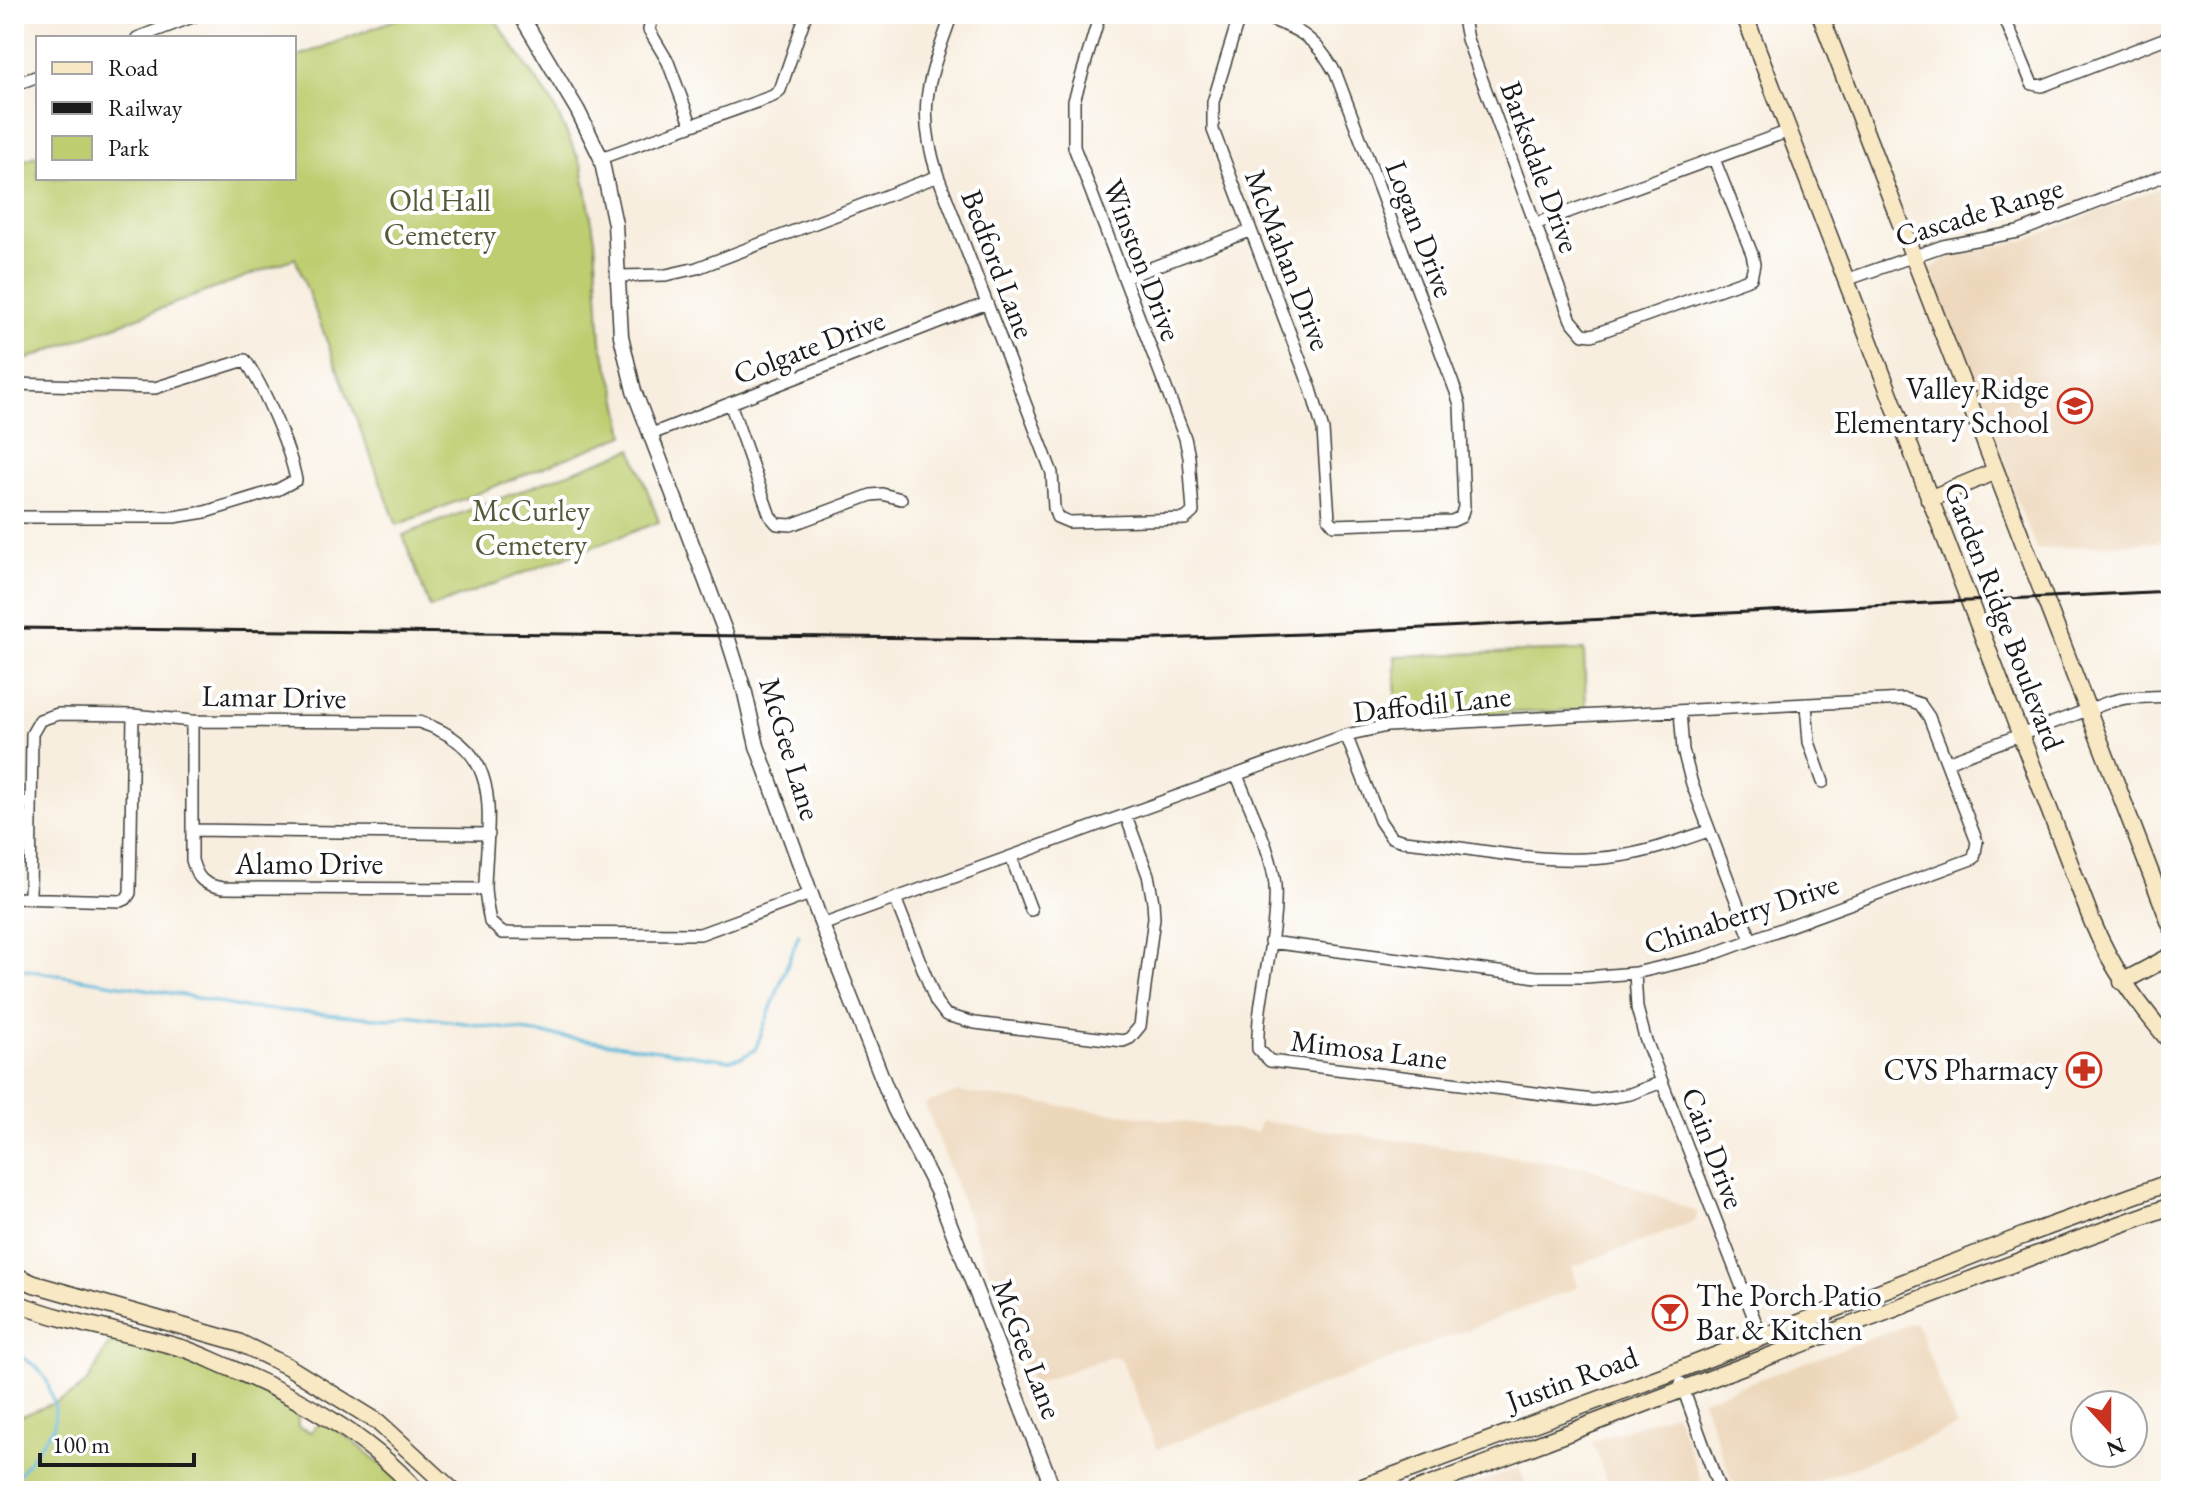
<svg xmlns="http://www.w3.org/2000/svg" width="2185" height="1505" viewBox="0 0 2185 1505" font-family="'EB Garamond',serif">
<rect width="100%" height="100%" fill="#fff"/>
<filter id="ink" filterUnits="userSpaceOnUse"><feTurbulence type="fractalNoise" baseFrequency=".0125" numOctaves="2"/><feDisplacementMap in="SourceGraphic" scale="16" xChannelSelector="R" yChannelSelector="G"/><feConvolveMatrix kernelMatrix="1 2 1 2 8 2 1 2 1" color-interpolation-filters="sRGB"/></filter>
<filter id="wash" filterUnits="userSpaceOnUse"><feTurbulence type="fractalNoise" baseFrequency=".006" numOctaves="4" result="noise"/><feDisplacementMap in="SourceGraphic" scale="32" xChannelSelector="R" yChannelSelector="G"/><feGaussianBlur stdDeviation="1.8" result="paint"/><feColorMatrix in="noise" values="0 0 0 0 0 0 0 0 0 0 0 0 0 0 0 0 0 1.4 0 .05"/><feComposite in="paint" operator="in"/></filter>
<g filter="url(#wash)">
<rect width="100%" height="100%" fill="#f8eedf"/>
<!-- built -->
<path fill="#edd7bb" d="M2171 183V541L2036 549 1926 272 1950 256 2026 240Z
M959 1092 1257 1132 1260 1121 1590 1168 1697 1212 1696 1221 1572 1267 1578 1287 1157 1449 1121 1359 1113 1356 1032 1384 925 1104Z
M1916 1322 1957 1427 1792 1491H1736L1702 1400Z
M1672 1413 1677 1417 1705 1490 1611 1491 1592 1442Z
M1519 1467 1528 1491H1455Z"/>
<!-- green -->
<path fill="#bdcd70" stroke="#6c7446" stroke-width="2" d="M410 14H491L552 102 582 166 595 239 601 342 616 391 625 435 397 525 295 258 14 364V164L38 155V178H294V58Z
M632 449 659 522 430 608 403 535Z
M1584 650 1586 710 1396 716 1395 656Z
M116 1337 188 1357 240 1380 295 1413 298 1419V1427L311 1432 316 1426 325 1422 352 1440 412 1491H14V1423L17 1418C38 1408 69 1401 85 1384 99 1369 101 1349 116 1337Z"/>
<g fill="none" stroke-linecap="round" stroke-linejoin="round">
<!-- stream -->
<path stroke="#5bb7d9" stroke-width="3" d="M14 968 183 995 238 1007 389 1019 407 1015 729 1060 742 1057 755 1050 799 934
M14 1352 37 1367 47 1381 55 1407 54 1426 14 1481"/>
</g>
</g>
<g filter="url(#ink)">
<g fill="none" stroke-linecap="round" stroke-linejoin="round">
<!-- minor casing -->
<g stroke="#3d3c39" stroke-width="14">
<path id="minor" d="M653 14 649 30 668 62 691 124
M952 14C929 79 915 107 938 176L1052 473 1054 508 1057 517 1069 522 1185 519 1193 512 1189 457 1185 438 1074 147V101L1100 14
M1240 14 1213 102V130L1311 389 1323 430 1329 519 1334 525 1452 521 1461 517 1464 507 1460 405 1456 392 1336 74C1315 35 1295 27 1255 14
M1462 14 1467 39 1557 283 1571 320 1583 334 1592 335 1751 278 1754 264 1752 254 1714 159
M2003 14 2032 84 2042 86 2171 36
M137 38 200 14
M14 85 38 76
M601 158 773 96 780 90 806 14
M1535 224 1789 131
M617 276 666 275 697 268 938 176
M1124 278 1250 231
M1846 280 1943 246 2018 232 2171 173
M14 384 155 388 245 360C264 387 290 448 296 480L277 490 205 512 174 517H14
M730 403 770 516 777 524 791 525 871 495 882 494 901 499
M649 435 987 303
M1806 704 1809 742 1823 782
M1680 711 1683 750 1692 784 1751 940
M192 721V860C197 879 204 885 223 888L485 889
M1346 735 1380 821 1391 837 1403 841C1474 847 1547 867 1619 856 1650 852 1679 841 1708 831
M1947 762 2109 702 2126 698 2171 696
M1237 775C1249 807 1272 851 1275 885 1278 940 1256 995 1258 1049L1270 1061 1593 1100 1630 1094 1662 1082
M14 803 31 802
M192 830 489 834
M1011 857 1031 910
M14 898 120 901 126 899 130 893 133 715
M30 898 32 734 40 720 58 714 133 715 192 721 419 722C507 750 487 814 485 886 485 898 488 910 490 922L502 933 700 934 810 894
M895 898 936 1002 946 1015 975 1023 1123 1041 1130 1038 1140 1026 1154 918 1153 902 1148 875 1126 816
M822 925 1346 735 1387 726 1905 699 1920 704 1929 717 1977 842 1974 858 1705 957 1635 973 1586 977H1537L1270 942
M1635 973 1637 1008 1645 1038 1761 1336
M1681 1383 1720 1491"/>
</g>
<!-- tertiary casing -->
<g stroke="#3d3c39" stroke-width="17">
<path id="tertiary" d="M520 14 578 111 601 158 615 224 621 336 634 391 729 642 745 693 757 746 822 925 894 1108 937 1191 1054 1491"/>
</g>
<!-- secondary casing -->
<g stroke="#3d3c39" stroke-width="19">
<path id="secondary" d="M1744 14 2092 921C2112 970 2138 1003 2171 1043
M1820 14 2171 926
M1929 499 1996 471
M2122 982 2171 956
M14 1275 34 1284 238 1342 287 1366 378 1422 453 1491
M14 1302C68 1324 129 1332 185 1349 200 1354 215 1362 230 1368 298 1397 367 1435 417 1491
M1352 1491 1676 1371 2025 1235 2171 1182
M1415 1491 2033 1256 2171 1206"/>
</g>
<!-- minor -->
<use href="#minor" stroke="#fff" stroke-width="11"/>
<!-- tertiary -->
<use href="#tertiary" stroke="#fff" stroke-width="14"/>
<!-- secondary -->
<use href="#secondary" stroke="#f8e8c3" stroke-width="16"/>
<!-- rail -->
<path stroke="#1c1c1c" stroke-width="3" d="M14 628 1129 640 1303 634 2171 591"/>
</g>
</g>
<!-- icons -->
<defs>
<g id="school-ring" transform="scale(1.8)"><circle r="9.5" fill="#fff" stroke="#c8321e" stroke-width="1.5"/><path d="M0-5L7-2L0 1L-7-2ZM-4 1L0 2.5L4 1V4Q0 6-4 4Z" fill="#c8321e"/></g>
<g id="pharmacy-ring" transform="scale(1.8)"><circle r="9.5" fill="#fff" stroke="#c8321e" stroke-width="1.5"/><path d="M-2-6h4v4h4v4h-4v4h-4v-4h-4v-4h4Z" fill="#c8321e"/></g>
<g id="bar-ring" transform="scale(1.8)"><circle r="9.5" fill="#fff" stroke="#c8321e" stroke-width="1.5"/><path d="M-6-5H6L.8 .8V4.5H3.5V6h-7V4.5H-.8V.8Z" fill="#c8321e"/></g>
</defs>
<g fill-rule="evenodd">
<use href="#school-ring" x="2075" y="406"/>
<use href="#pharmacy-ring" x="2084" y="1070"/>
<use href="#bar-ring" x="1670" y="1313"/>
</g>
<g text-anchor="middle" stroke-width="8" stroke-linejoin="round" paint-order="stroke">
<!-- street labels -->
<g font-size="30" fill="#1c1c1c" stroke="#fff">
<text transform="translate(1540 167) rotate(70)" y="10">Barksdale Drive</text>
<text transform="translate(1979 212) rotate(-17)" y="10">Cascade Range</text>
<text transform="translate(1420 229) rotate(69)" y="10">Logan Drive</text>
<text transform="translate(1142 260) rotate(69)" y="10">Winston Drive</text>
<text transform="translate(1288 260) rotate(69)" y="10">McMahan Drive</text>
<text transform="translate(998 264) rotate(69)" y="10">Bedford Lane</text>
<text transform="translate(809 347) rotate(-21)" y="10">Colgate Drive</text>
<text transform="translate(2004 616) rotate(69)" y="10">Garden Ridge Boulevard</text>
<text transform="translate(274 697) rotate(1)" y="10">Lamar Drive</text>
<text transform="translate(1432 704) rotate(-6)" y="10">Daffodil Lane</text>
<text transform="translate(790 749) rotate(73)" y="10">McGee Lane</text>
<text x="309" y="874">Alamo Drive</text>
<text transform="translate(1741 914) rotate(-18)" y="10">Chinaberry Drive</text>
<text transform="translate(1369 1050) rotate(7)" y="10">Mimosa Lane</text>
<text transform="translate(1713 1148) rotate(69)" y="10">Cain Drive</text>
<text transform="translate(1027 1349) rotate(69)" y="10">McGee Lane</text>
<text transform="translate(1572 1379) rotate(-20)" y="10">Justin Road</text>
</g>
<!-- park labels -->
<g font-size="30" fill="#545a39" stroke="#fff">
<text x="440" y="211">Old Hall<tspan x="440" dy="34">Cemetery</tspan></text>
<text x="531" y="521">McCurley<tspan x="531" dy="34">Cemetery</tspan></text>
</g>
<!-- poi labels -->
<g font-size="30" fill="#1c1c1c" stroke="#fff" text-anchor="end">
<text x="2049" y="399">Valley Ridge<tspan x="2049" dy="34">Elementary School</tspan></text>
<text x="2058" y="1080">CVS Pharmacy</text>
<text x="1696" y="1306" text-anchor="start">The Porch Patio<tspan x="1696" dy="34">Bar &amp; Kitchen</tspan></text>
</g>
</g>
<!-- margin -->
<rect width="2185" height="1505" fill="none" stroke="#fff" stroke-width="48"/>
<!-- legend -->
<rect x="36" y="36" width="260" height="144" fill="#ffffff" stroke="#a4a4a4" stroke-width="2"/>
<rect x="52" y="62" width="40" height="12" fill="#f8e8c3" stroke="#a4a4a4" stroke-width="2"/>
<text x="108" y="76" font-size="24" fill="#1c1c1c">Road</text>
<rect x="52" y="102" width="40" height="12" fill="#1c1c1c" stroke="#a4a4a4" stroke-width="2"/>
<text x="108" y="116" font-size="24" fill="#1c1c1c">Railway</text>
<rect x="52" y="136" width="40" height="24" fill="#bdcd70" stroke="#a4a4a4" stroke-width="2"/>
<text x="108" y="156" font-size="24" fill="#1c1c1c">Park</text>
<!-- north arrow -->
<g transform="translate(2109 1429) rotate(159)"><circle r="38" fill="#ffffff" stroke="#a4a4a4" stroke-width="2"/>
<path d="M0-6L14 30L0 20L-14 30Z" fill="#c8321e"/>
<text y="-12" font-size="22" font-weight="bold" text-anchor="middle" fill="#1c1c1c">N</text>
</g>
<!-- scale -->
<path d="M40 1453v12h154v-12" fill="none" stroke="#1c1c1c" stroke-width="4"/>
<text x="52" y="1453" font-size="24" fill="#1c1c1c" stroke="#ffffff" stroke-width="6" paint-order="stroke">100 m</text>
</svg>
